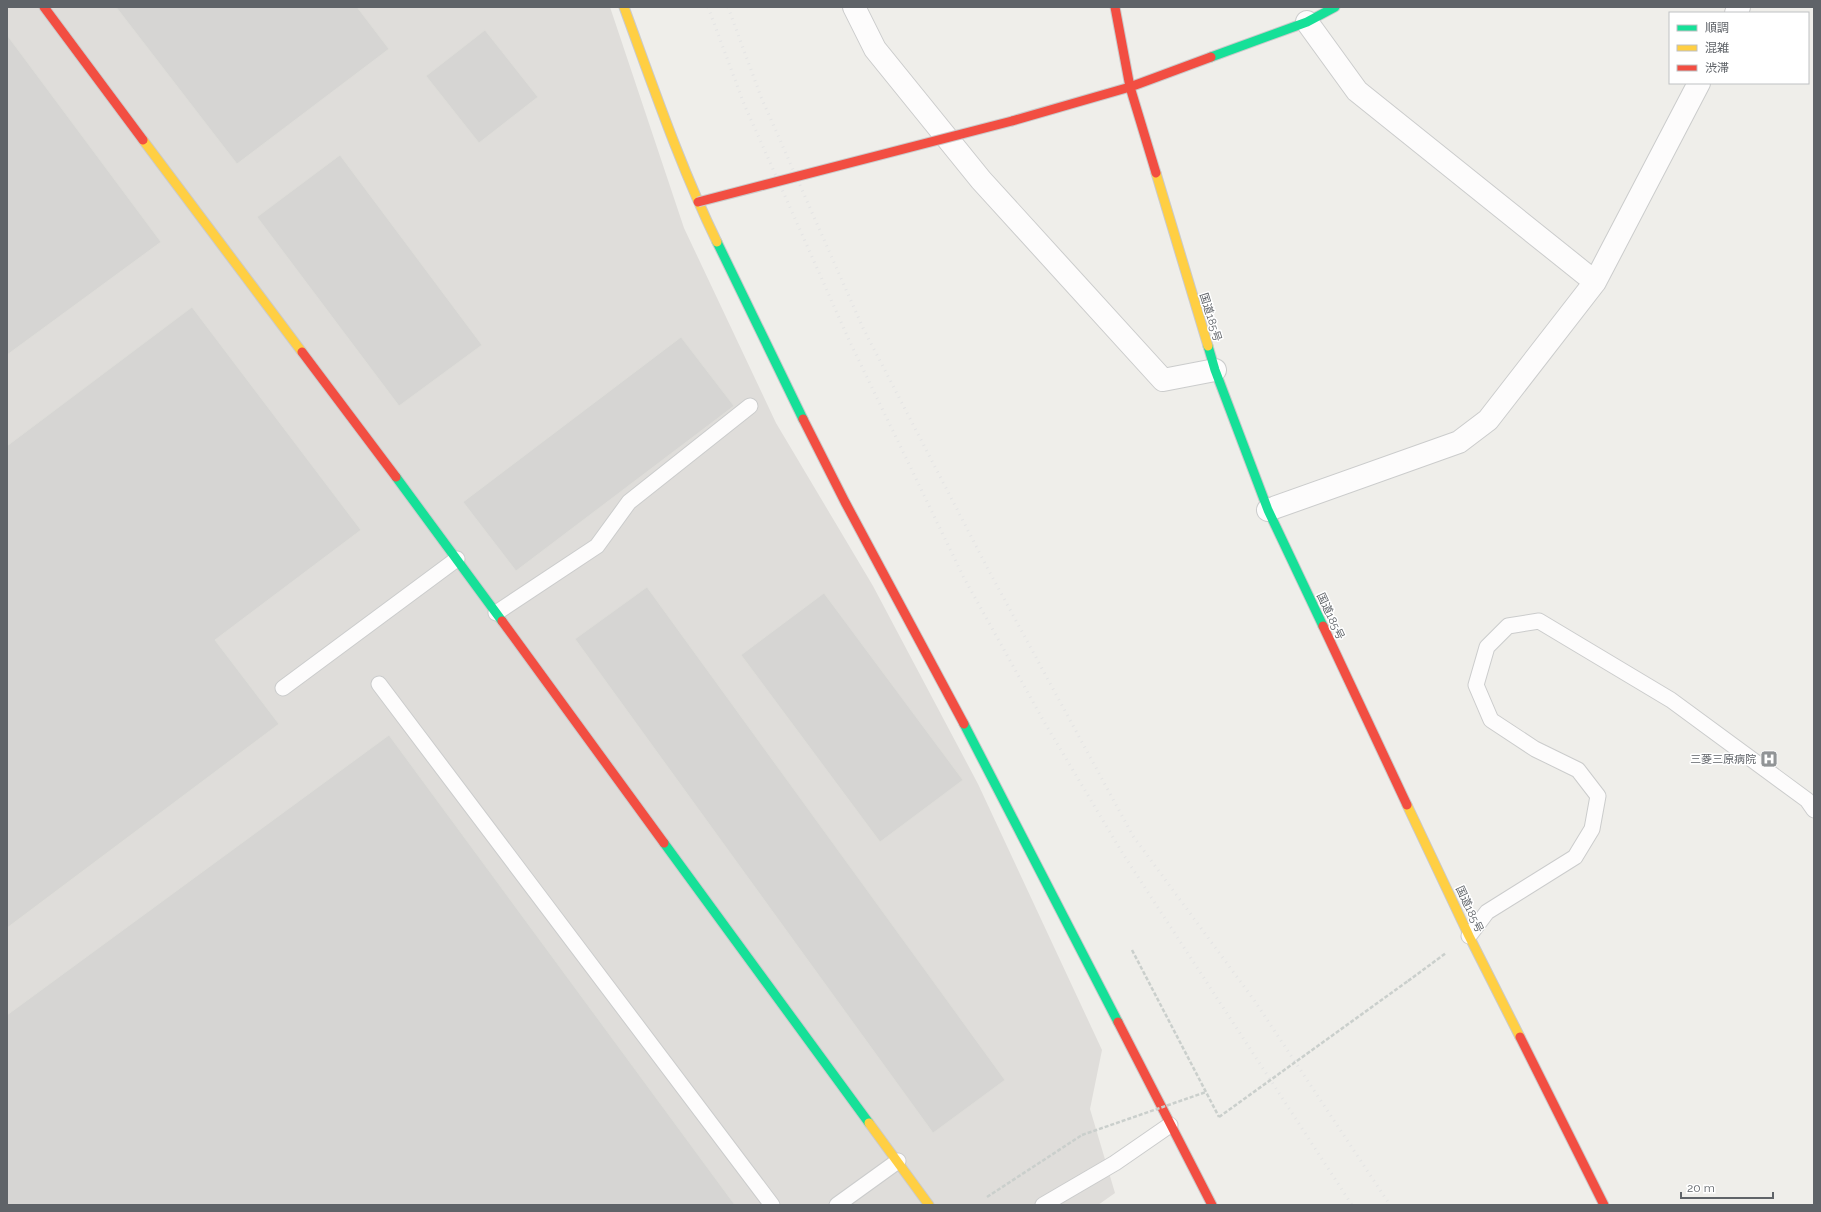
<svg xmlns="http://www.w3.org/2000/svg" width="1821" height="1212" viewBox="0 0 1821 1212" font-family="Raleway,'Noto Sans JP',sans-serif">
<rect width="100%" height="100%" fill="#efeeea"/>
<!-- industrial -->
<path fill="#dfddda" d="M7 7H610L684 228 776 423 873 586 978 784 1102 1050 1090 1109 1115 1193 1098 1205H7Z"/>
<!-- building -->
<path fill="#d6d5d3" stroke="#deddd9" d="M116 7H357L389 49 237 164Z
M485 30 538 97 479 143 426 76Z
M7 35 161 242 7 355Z
M340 155 482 345 399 406 257 217Z
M192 307 361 530 215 640 279 724 7 928V446Z
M681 337 734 406 516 571 463 502Z
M647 587 1005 1080 933 1133 575 639Z
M824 593 963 780 880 842 741 655Z
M389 735 735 1205H7V1015Z"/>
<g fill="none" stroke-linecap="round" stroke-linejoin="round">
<!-- lane casing -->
<g stroke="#cbcccc" stroke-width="17">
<path id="lane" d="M496 613 597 546 629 502 750 406
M379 684 772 1205
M283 688 457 559
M1469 936 1487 912 1575 857 1592 829 1598 796 1578 770 1535 749 1491 720 1476 685 1487 647 1508 626 1539 621 1671 700 1807 800 1814 810
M837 1205 898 1161
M1043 1205 1115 1163 1170 1125"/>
</g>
<!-- street casing -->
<g stroke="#cbcccc" stroke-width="24">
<path id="street" d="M854 7 875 49 981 180 1163 380 1215 370
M1736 13 1739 7
M1307 22 1357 91 1595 282
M1268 510 1459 442 1488 420 1595 282 1699 83"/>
</g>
<!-- fast casing -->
<g stroke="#cacacb" stroke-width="11">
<path id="fast" d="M1211 57 1307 22 1335 7
M717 242 803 419
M1208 346 1215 370 1268 510 1323 626
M396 477 502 621
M964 724 1118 1022
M664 843 869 1123"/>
</g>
<!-- slow casing -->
<g stroke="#cacacb" stroke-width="11">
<path id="slow" d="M624 7C653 86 680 166 717 242
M143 140 302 352
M1156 173 1208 346
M1407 805 1469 936 1520 1037
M869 1123 929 1205"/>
</g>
<!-- jam casing -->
<g stroke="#cacacb" stroke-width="11">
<path id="jam" d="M44 7 143 140
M1115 7 1130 87 1156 173
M1012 121 1130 87 1211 57
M302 352 396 477
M803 419 845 502 964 724
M502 621 664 843
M1323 626 1407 805
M1118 1022 1212 1205
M1520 1037 1604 1205"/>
</g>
<!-- path -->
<path stroke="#cacfcc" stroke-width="2.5" stroke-dasharray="4 2" stroke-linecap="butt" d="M1132 950 1219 1117
M1408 981 1446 953
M987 1197 1082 1135"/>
<!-- lane -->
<use href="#lane" stroke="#fdfcfc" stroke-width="15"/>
<!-- street -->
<use href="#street" stroke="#fdfcfc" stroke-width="22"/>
<!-- fast -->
<use href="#fast" stroke="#16e098" stroke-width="9"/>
<!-- slow -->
<use href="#slow" stroke="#ffcf43" stroke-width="9"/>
<!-- jam -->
<use href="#jam" stroke="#f24e42" stroke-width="9"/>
<!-- rail -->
<path stroke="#e4e4e4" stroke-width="3" stroke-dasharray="1 5" stroke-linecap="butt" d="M708 7 744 104 849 340 963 576 1043 720 1123 854 1352 1205
M728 7 761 97 863 328 989 571 1133 836 1254 1000 1390 1205"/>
<!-- jam-bridge casing -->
<g stroke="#cacacb" stroke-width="11" stroke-linecap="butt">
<path id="jam-bridge" d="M698 202 1012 121"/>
</g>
<!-- path-bridge -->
<path stroke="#cacfcc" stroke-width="2.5" stroke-dasharray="4 2" stroke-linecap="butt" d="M1219 1117 1408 981
M1082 1135 1206 1092"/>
<!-- jam-bridge -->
<use href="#jam-bridge" stroke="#f24e42" stroke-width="9"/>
</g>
<!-- icons -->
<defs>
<g id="hospital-square" transform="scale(0.9)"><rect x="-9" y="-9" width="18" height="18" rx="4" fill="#919496" stroke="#fff"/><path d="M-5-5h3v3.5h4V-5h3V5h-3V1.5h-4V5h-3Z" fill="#fff"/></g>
</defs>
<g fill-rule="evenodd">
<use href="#hospital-square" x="1769" y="759"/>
</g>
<g text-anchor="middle" stroke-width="3" stroke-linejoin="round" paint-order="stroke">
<!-- street labels -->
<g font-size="11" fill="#5f6368" stroke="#fff">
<text transform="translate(1211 317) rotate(73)" y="4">国道185号</text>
<text transform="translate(1331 616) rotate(65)" y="4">国道185号</text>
<text transform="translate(1470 909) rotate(65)" y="4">国道185号</text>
</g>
<!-- poi labels -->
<g font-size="11" fill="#5f6368" stroke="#fff" text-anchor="end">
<text x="1756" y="763">三菱三原病院</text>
</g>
</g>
<!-- border -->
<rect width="1821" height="1212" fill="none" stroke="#5f6368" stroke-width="16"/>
<!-- legend -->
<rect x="1669" y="12" width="140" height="72" fill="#ffffff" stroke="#bfc1c3"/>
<rect x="1677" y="25" width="20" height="6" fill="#16e098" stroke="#bfc1c3"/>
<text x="1705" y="32" font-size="12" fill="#5f6368">順調</text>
<rect x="1677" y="45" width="20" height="6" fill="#ffcf43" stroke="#bfc1c3"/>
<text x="1705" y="52" font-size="12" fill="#5f6368">混雑</text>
<rect x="1677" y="65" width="20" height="6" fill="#f24e42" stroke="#bfc1c3"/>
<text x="1705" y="72" font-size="12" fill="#5f6368">渋滞</text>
<!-- scale -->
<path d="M1681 1192v6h92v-6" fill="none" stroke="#5f6368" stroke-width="2"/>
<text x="1687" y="1192" font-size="12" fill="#5f6368" stroke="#ffffff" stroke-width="3" paint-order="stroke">20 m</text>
</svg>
